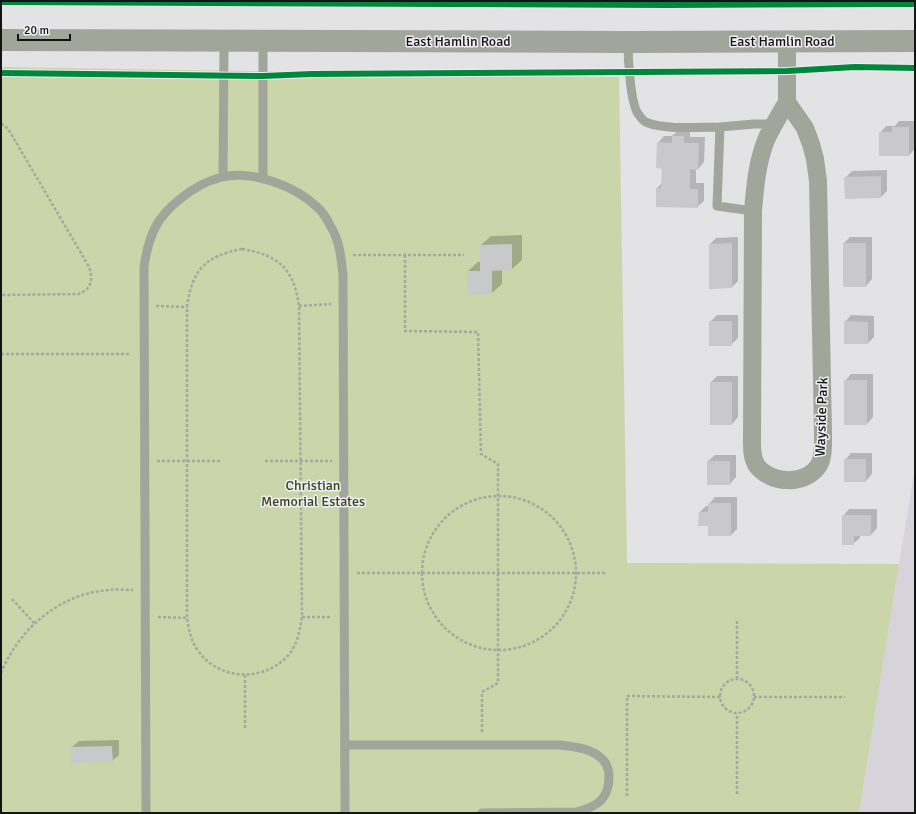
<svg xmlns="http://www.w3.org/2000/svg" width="916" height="814" viewBox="0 0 916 814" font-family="Signika,sans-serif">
<rect width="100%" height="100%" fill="#e3e2e5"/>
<!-- built -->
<path fill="#d7d3db" d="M915 467V813H859L899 564Z"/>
<!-- green -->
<path fill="#cad5a9" d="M1 67 619 77 627 563 899 564 859 813H1Z"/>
<!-- shadow -->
<path fill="#0003" d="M899 121H915V149L909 155 880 133 886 126H895Z
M679 130H690V137H705L704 162 698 169 696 168V183H704V201L697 207 657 188 662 183 663 168 658 143 664 136H672Z
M887 170V191L881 197 845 178 852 171Z
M522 235V260L512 269H502V284L492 293 468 271 478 262H481V245L491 236Z
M738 237V281L732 287 710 288V244L716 238Z
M850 237H872V279L866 286 844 243Z
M717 315H738V338L731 345 710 322Z
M851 315 874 316V337L868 343 845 322Z
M851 374H873V417L867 424 845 381Z
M717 376H738V417L732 424 711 382Z
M851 453H872V474L866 481 845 460Z
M715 455H736V477L730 484 708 461Z
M715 497H737V529L731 535 709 525 700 512 706 506H709V504Z
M849 509H877V528L871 535H860V538L853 544 843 516Z
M119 740V755L112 761 72 747 79 741Z"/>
<!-- building -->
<path fill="#c9c8ca" d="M892 127H909V156H879V132H892Z
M672 136H684V143H699L698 170 690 169V189H698V208L656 207V188H661L662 169 656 168 657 142 672 143Z
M881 176V198L845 199 844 177Z
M732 243V288L709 289V244Z
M843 243H866V287H843Z
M512 244V270L492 271V294L468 295 467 271H480V245Z
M709 321H732V346H709Z
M844 321 868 322V344H844Z
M844 380H867V425H844Z
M710 382H732V425H710Z
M844 459H866V482H844Z
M707 461H730V485H707Z
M708 503H731V536H708V526H698L699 512H708Z
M842 515H871V536H854V545H842Z
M112 746 113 762 71 763V747Z"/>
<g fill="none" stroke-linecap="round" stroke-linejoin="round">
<!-- path -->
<path stroke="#a7a7a2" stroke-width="2.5" stroke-dasharray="3 2" stroke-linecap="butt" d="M1 124 4 125 10 132 88 265C94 278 92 290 78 294L1 295
M242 249C279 255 294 269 299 306L302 617C300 629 298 641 291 652 268 682 221 682 199 652 191 642 189 630 187 618V307C192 270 205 256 242 249Z
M353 255H464
M405 255V331L478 332 481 454 498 464V683L482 692V733
M156 306 187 307
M299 306 331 304
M1 354H131
M157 461H222
M265 461H332
M422 573a77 77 0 1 1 154 0a77 77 0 1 1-154 0Z
M357 573H607
M12 599 34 623
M158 617 187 618
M302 617H331
M1 673C19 629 59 594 108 590 116 589 125 590 133 590
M245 675V728
M720 696a17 17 0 1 1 34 0a17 17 0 1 1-34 0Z
M737 679V619
M1 680V684
M754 697H845
M737 794V714
M627 796V696L720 697"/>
<!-- service -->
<path stroke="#a2a69a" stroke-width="9" d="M263 41V179
M628 42C628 56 630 105 639 115 641 118 645 122 648 123 667 130 700 127 720 127
M223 177 224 41
M753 211 717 206 720 127 754 124H774
M345 745H560C576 747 592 748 603 760 608 765 609 772 609 777 609 800 596 807 576 812L482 813
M146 813 144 267C146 253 149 239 156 226 162 215 170 207 180 199 192 189 206 181 222 177 253 170 295 186 317 207 323 212 328 221 331 227 340 242 341 258 343 274L345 813"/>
<!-- minor -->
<path stroke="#a2a69a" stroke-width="18" d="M787 41V102L805 128 811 144 815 159 818 181 823 432C823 442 824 456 819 465 806 486 771 484 757 466 751 457 752 445 752 436L753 211C755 187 757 163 766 140 772 127 780 114 787 102"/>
<!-- tertiary -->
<path stroke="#a2a69a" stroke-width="22" d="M1 40 628 42 915 41"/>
<!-- cycleway casing -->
<g stroke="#f0eef3" stroke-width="8">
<path id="cycleway" d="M1 2 668 5 915 4
M1 73 263 76 312 74 787 71 855 67 915 68"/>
</g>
<!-- cycleway -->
<use href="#cycleway" stroke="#00873e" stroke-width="6"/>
</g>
<g text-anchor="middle" stroke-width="3" stroke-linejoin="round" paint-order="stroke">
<!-- street labels -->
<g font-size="14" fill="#141415" stroke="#f0eef3">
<text x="458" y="46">East Hamlin Road</text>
<text x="782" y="46">East Hamlin Road</text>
<text transform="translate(821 417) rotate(-88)" y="5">Wayside Park</text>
</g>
<!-- park labels -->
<g font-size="14" fill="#38421b" stroke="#f0eef3">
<text x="313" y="490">Christian<tspan x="313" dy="16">Memorial Estates</tspan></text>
</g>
</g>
<!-- border -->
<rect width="916" height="814" fill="none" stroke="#141415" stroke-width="4"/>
<!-- scale -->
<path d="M18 34v6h52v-6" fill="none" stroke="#141415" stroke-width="2"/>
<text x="24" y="34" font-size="12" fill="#141415" stroke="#f0eef3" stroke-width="3" paint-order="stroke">20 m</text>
</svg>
